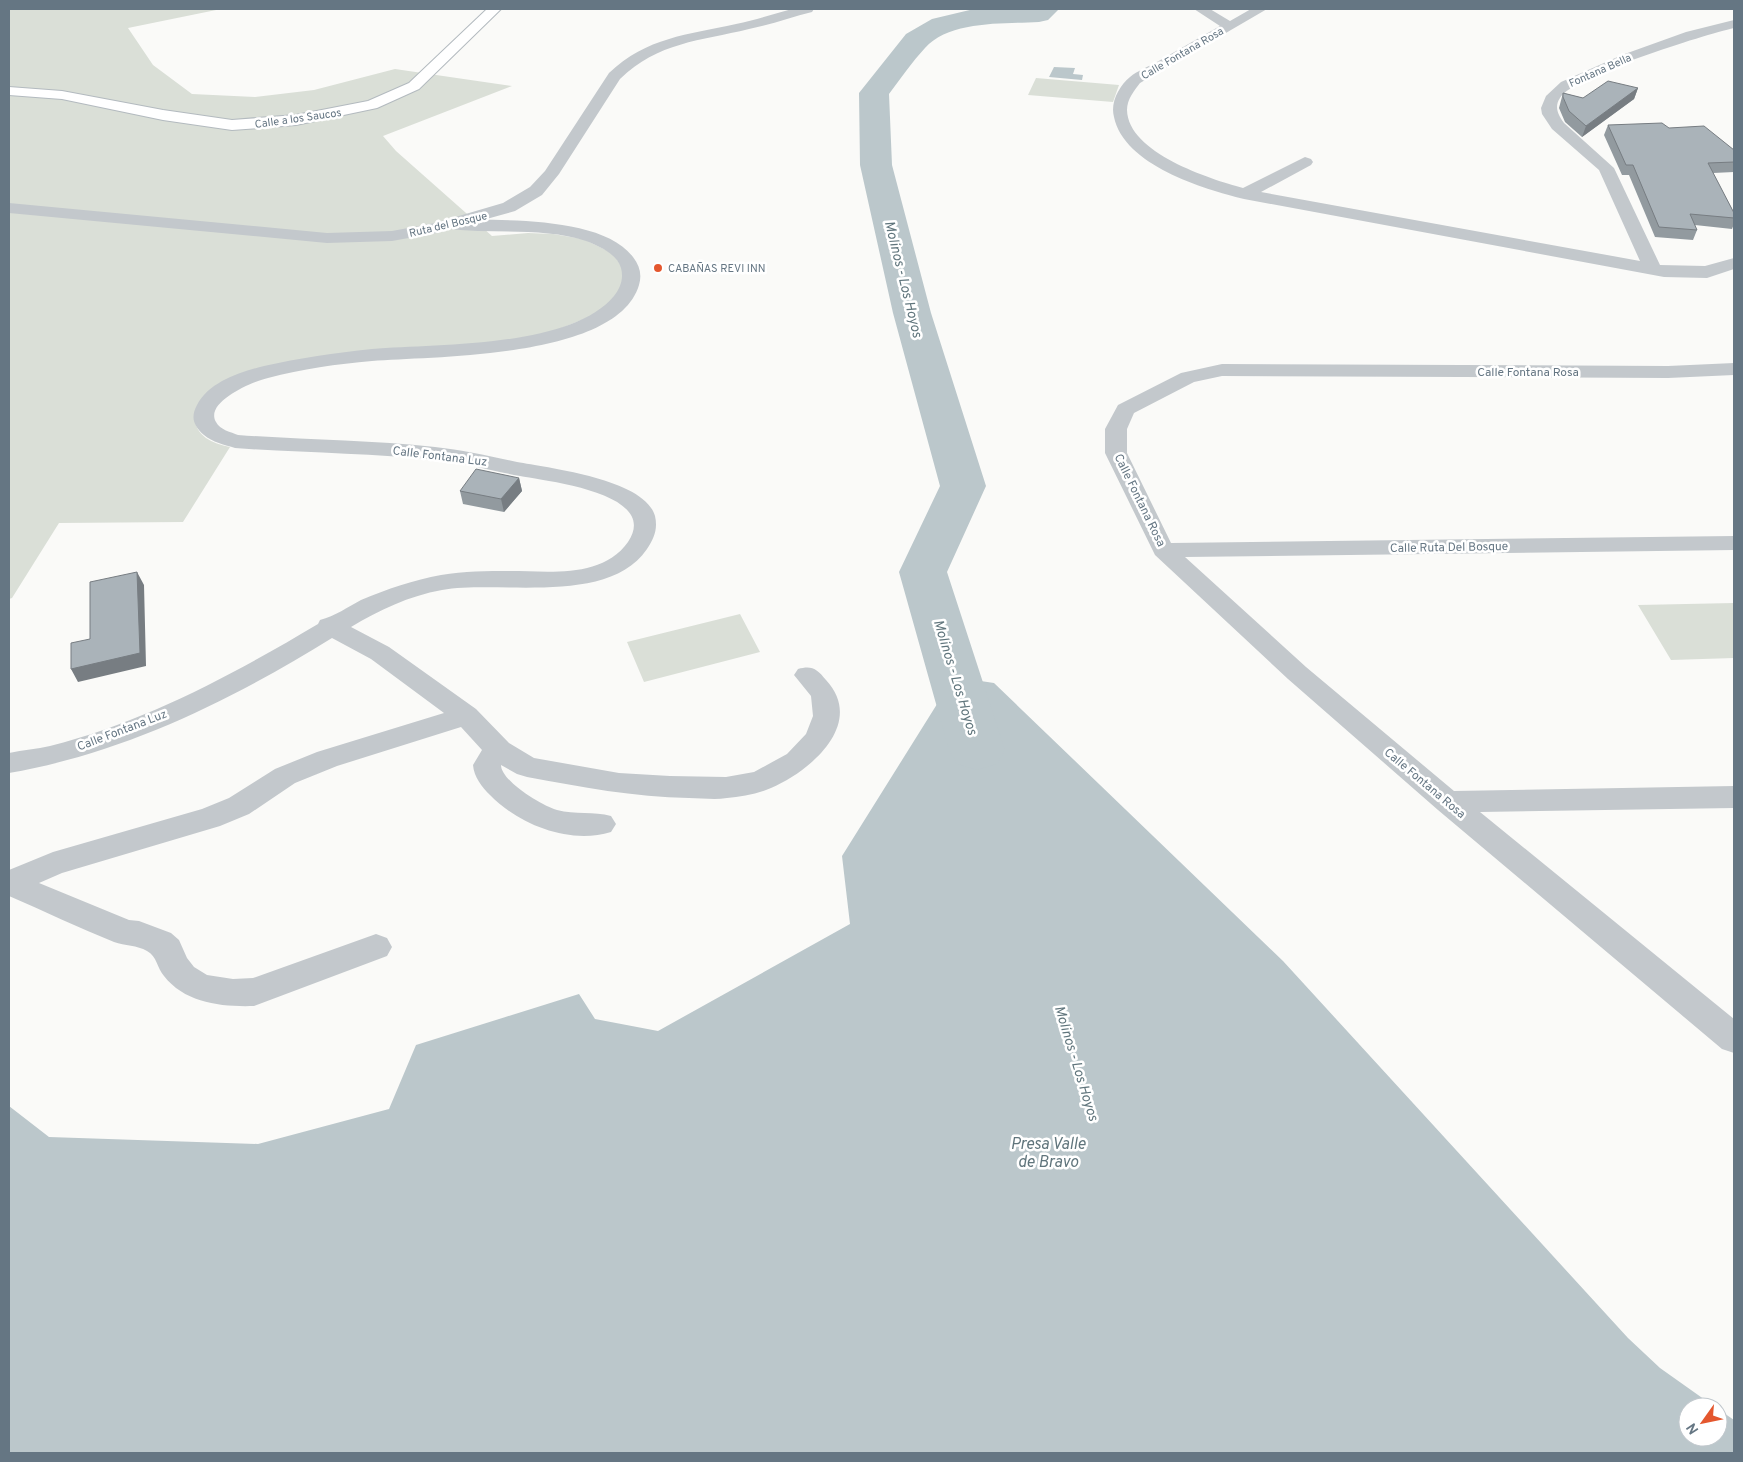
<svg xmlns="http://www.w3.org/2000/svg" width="1743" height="1462" viewBox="0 0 1743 1462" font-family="Overpass,sans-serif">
<rect width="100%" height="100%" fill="#fafaf8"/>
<!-- green -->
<path fill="#dadfd7" d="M9 9H221L128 28 153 65 192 94 255 97 314 90 395 69 512 86 383 136 396 151 492 236 528 233 553 234 583 239 606 250 615 256 624 271 622 289 601 312 542 336 258 370 194 416C196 437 212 443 230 447L183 522 59 523 12 598 9 599Z
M1036 78 1119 85 1113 102 1028 95Z
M1734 603V658L1671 660 1638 605Z
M740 614 760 652 644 682 627 642Z"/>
<!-- water -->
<path fill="#bbc7cb" d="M1054 67 1075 68 1073 74 1083 75 1082 80 1049 77Z
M954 677 994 683 1283 961 1628 1338 1660 1368 1715 1407H1688V1437H1718V1409L1734 1420V1453H9V1106L49 1137 258 1144 389 1109 416 1045 579 994 595 1019 658 1031 850 924 842 856Z"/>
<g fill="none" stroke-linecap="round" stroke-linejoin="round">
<!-- river -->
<path fill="#bbc7cb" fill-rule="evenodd" d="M974 9H1059L1048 20 1039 22C1005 24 950 20 925 48 912 62 901 78 889 94L892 165 931 313 986 486 947 572 1005 750 997 764 977 770 957 764 949 750 899 572 940 486 893 313 860 165 859 93 906 34 932 19Z"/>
<!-- secondary casing -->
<g stroke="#b3babf" stroke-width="2">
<path id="secondary" d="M487 9H501L419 89 377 108 296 125 232 130 163 120 62 99 9 95V87L62 91 163 110 232 120 296 115 368 101 409 83Z"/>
</g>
<!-- minor -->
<path fill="#c3c8cc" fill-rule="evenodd" d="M1194 9H1210L1230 21 1251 9H1267L1140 83C1134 91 1127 99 1127 110 1128 153 1210 179 1243 188L1305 157 1311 159 1313 162 1311 165 1261 192 1640 261 1599 170 1552 129 1542 114 1541 108 1546 96 1561 82 1622 55 1686 32 1734 20V28C1704 35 1574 75 1560 98 1554 107 1558 115 1564 123L1614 168 1660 265 1705 266 1734 258V269L1707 278 1664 277 1244 199C1203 189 1124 165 1114 117 1110 103 1119 86 1130 77 1137 71 1148 67 1157 62 1178 50 1199 38 1220 26Z
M450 219C499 221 601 215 633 257 640 266 642 275 639 285 617 359 435 356 372 361 337 364 302 369 268 378 254 381 204 402 216 422 220 430 231 432 238 435 304 440 370 440 435 447 463 450 489 456 517 462 549 468 645 479 655 516 658 529 654 538 647 549 608 606 501 580 442 590 409 596 379 610 351 627L389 647 476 709 509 743 534 758 619 773 670 776 726 777 754 772 787 754 806 734 813 716 811 696 794 675 798 669C812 665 817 669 826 680 866 723 811 771 771 788 758 794 741 797 727 798 715 800 701 798 689 798 634 797 581 787 527 777L517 774 501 765C501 781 542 806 557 810 575 815 594 811 611 816L616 824 611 832C570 845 519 825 490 795 482 787 474 777 473 765L482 750 461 727 337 766 295 783 249 814 220 826 62 873 39 883 129 920 139 921 171 933 179 940 187 958 194 967 207 975 233 979 253 978 376 934 387 938 392 947 387 956 254 1006C221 1007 185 1003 164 976 157 968 157 956 147 951 137 945 125 946 114 942 79 928 44 911 9 896V870L53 852 202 809 229 798 275 769 317 752 444 713 371 659 332 638C232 700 125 753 9 773V753C23 750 37 749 50 746 145 722 234 674 318 624L320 620C335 616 348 607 361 600 387 589 414 580 441 575 464 571 487 571 510 571 548 571 602 579 628 542 661 493 546 481 520 476 492 471 466 463 437 460 370 453 302 453 235 448 225 445 212 442 204 435 194 426 190 418 197 405 209 382 240 372 264 366 299 358 335 353 372 349 436 344 571 348 614 296 620 288 624 279 621 268 617 254 599 246 586 241 553 230 513 232 478 231 466 230 455 230 444 228L441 224 444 220Z
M1734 363V375L1668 378 1222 376 1194 382 1134 413 1127 429V453L1171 543 1734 536V550L1185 557 1306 667 1454 791 1734 786V808L1480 812 1734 1019V1053L1722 1049 1438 810 1288 679 1155 555 1105 453V429L1118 405 1181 373 1222 364 1668 366Z"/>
<!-- tertiary -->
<path fill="#c3c8cc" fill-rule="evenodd" d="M792 9H814L812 12C791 17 770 25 749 29 700 41 658 42 620 79L559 174 542 195 515 211 436 233 392 241 327 243 9 213V203L327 233 392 231 435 223 503 203 530 187 545 171 609 73C647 37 687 35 736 24 755 20 773 14 792 9Z"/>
<!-- secondary -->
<use href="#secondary" fill="#fff" fill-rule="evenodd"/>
</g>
<!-- wall -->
<path fill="#929a9f" d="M1638 88 1634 99 1582 137 1565 122 1559 108 1563 93 1583 98Z
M1608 125 1669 128 1734 150V172L1713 173 1734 213V224L1732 229 1695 225 1697 230 1693 240 1655 237 1629 175H1622L1604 135Z
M519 478 522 491 504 512 463 504 460 491Z"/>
<!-- shaded-wall -->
<path fill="#777d82" d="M1638 88 1634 99 1582 137 1586 126Z
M519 478 522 491 504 512 501 499Z
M137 572 144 585 146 666 78 682 71 669Z"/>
<!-- building -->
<path fill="#aab3b9" stroke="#777d82" d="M1608 81 1638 88 1586 126 1569 111 1563 97V93L1583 98Z
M1662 123 1669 128 1704 126 1734 150V162L1708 163 1734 213V218L1690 214 1697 230 1659 227 1633 165H1626L1608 125Z
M476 469 519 478 501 499 460 491Z
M137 572 140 653 71 669V643L90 639V582Z"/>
<!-- markers -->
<circle fill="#e4572e" stroke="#fff" stroke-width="2" cx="658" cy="268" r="5"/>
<g text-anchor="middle" stroke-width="5" stroke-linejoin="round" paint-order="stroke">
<!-- far-street labels -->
<g font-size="11" fill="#657683" stroke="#fff">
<text transform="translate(1182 53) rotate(-30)" y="4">Calle Fontana Rosa</text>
<text transform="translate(1600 70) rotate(-24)" y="4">Fontana Bella</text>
<text transform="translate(298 118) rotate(-8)" y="4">Calle a los Saucos</text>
<text transform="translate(448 224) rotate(-13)" y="4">Ruta del Bosque</text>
</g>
<!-- far-poi labels -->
<g font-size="11" fill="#657683" stroke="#fff" text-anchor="start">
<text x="668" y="272">CABAÑAS REVI INN</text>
</g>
<!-- street labels -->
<g font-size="12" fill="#657683" stroke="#fff">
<text x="1528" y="376">Calle Fontana Rosa</text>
<text transform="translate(440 456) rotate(7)" y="4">Calle Fontana Luz</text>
<text transform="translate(1140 500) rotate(64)" y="4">Calle Fontana Rosa</text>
<text transform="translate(1449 547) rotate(-1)" y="4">Calle Ruta Del Bosque</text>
<text transform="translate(122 730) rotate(-21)" y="4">Calle Fontana Luz</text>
<text transform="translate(1425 783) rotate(40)" y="4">Calle Fontana Rosa</text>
</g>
<!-- water labels -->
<g font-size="14" font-style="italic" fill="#60757c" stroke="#fff">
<text transform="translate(904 279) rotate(76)" y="5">Molinos - Los Hoyos</text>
<text transform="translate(956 677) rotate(73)" y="5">Molinos - Los Hoyos</text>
<text transform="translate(1077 1063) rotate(73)" y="5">Molinos - Los Hoyos</text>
</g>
<!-- near-water labels -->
<g font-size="16" font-style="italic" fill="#60757c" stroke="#fff">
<text x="1048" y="1149">Presa Valle<tspan x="1048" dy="18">de Bravo</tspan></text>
</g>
</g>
<!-- border -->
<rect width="1743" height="1462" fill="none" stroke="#657683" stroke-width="20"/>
<!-- north arrow -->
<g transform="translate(1703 1422) rotate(237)"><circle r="24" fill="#ffffff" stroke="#c1c8cd"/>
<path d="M0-4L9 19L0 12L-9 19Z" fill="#e4572e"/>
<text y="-8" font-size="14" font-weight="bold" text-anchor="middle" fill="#657683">N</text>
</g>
</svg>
